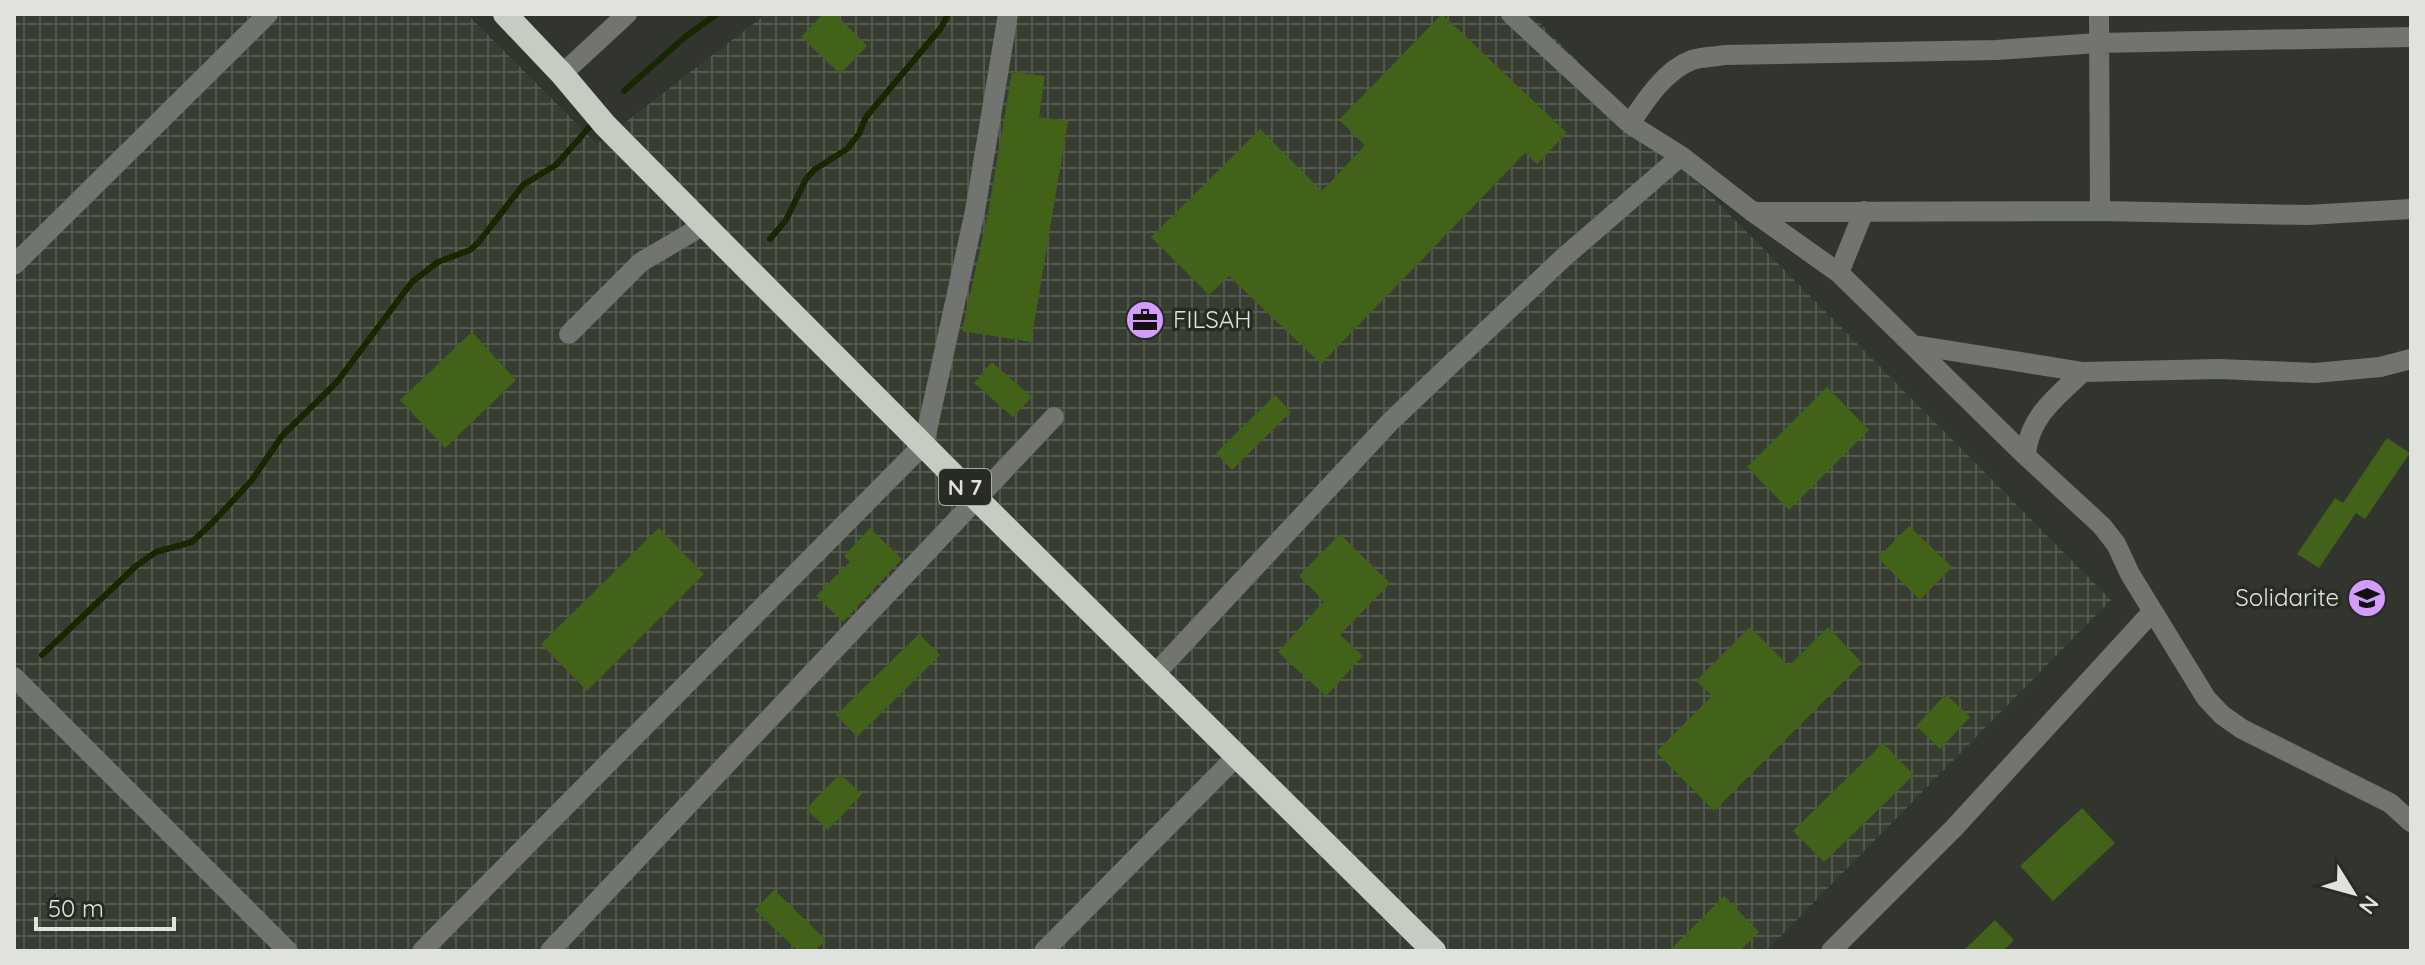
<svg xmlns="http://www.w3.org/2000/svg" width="2425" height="965" viewBox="0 0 2425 965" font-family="Quicksand,sans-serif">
<defs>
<pattern id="industrial-grid" width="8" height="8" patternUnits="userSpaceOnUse" patternTransform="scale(2)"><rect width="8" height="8" fill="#373e31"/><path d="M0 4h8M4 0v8" fill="none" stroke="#545a4e"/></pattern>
</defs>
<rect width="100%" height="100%" fill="#31352e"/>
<!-- industrial -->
<path fill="url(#industrial-grid)" d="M14 14H467L597 144 766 14H1531L2111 600 1766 951H14Z"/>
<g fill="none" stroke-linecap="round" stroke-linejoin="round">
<!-- stream -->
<path stroke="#162702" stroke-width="6" d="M624 91 685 37 717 14
M770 239 786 220 806 179 814 170 847 149 859 134 866 117 941 28 948 14
M42 655 136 566 156 552 192 542 214 521 252 480 282 436 337 382 412 282 438 262 470 250 478 243 523 185 556 165 594 122"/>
</g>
<!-- building -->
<path fill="#426119" d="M823 14H835L867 46 840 74 801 37Z
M1442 14 1567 133 1537 164 1525 153 1321 364 1229 276 1209 295 1151 237 1260 129 1322 191 1365 145 1339 120Z
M1012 72 1045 76 1039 117 1068 121 1031 342 962 331 988 214Z
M472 332 516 380 445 448 400 400Z
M992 362 1032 397 1013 417 974 383Z
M1827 387 1869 430 1789 510 1747 467Z
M1275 395 1291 412 1232 470 1216 453Z
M2387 438 2410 453 2365 519 2356 513 2319 568 2297 554 2335 498 2343 503Z
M1909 526 1952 567 1920 600 1878 558Z
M659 528 704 574 587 691 541 644Z
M870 528 902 559 843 622 816 596 850 562 844 556Z
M1340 534 1390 583 1340 635 1363 656 1326 696 1278 652 1324 601 1299 576Z
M1750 627 1789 666 1828 627 1862 663 1714 811 1656 752 1712 696 1696 681Z
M919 634 940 655 857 737 836 715Z
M1946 694 1970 717 1940 749 1916 726Z
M1883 743 1914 775 1824 862 1793 831Z
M840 774 862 794 828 830 806 809Z
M2082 808 2115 843 2053 901 2020 866Z
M774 890 826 940 815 951H798L755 910Z
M1724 896 1759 932 1740 951H1669Z
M1995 920 2014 940 2003 951H1963Z"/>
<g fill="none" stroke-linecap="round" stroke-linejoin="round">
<!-- minor -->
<path stroke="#727470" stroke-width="20" d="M1511 14 1630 124 1681 156 1753 212 1839 273 2026 456 2102 526 2116 544 2130 574 2206 698 2222 715 2242 729 2390 803 2411 822
M2099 14 2100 211
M562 74 627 14
M1630 124C1645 101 1665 70 1692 60 1701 57 1714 57 1724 55L1996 50 2098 43 2411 37
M1753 212 2100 211 2307 215 2411 209
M14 265 268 14
M1839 273 1864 211
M569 334 641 262 704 225
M1914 345 2083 372 2219 369 2315 373 2380 367 2411 359
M2026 456C2028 418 2056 397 2083 372
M1155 674 1391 421 1563 258 1681 156
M14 677 288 951
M422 951 924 444 975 211 1008 14
M550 951 1054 417
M1044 951 1236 757
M1831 951 1955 827 2153 611"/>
<!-- highway -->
<path stroke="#c7ccc2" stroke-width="24" d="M505 14 562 74 605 125 704 225 976 498 1434 951"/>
</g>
<!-- icons -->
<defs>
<g id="office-disc" transform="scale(2)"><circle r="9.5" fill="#d49cfc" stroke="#272b24"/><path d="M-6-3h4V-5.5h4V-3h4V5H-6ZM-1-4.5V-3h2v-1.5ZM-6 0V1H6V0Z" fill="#111"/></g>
<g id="school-disc" transform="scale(2)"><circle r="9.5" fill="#d49cfc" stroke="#272b24"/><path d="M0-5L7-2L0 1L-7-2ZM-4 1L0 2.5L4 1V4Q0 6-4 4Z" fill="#111"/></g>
</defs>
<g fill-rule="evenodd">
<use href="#office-disc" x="1145" y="320"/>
<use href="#school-disc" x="2367" y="598"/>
</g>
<g text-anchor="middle" stroke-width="7" stroke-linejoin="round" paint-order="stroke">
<!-- shield labels -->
<rect fill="#272b24" stroke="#a8aba6" stroke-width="2" x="939" y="469" width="52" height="36" rx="6"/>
<g font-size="22" font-weight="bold" fill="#e0e2dd">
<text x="965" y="495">N 7</text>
</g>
<!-- poi labels -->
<g font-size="24" fill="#e0e2dd" stroke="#272b24" text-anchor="start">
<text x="1173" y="328">FILSAH</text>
<text x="2339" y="606" text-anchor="end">Solidarite</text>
</g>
</g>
<!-- border -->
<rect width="2425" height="965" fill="none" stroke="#e0e2dd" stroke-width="32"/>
<!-- north arrow -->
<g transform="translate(2353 893) rotate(127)" stroke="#272b24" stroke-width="6" paint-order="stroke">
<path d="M0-6L14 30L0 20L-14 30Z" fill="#e0e2dd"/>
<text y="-12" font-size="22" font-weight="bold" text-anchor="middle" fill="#e0e2dd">N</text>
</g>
<!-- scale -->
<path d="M36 917v12h138v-12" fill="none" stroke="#e0e2dd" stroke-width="4"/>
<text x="48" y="917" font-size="24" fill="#e0e2dd" stroke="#272b24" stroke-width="6" paint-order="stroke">50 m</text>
</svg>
